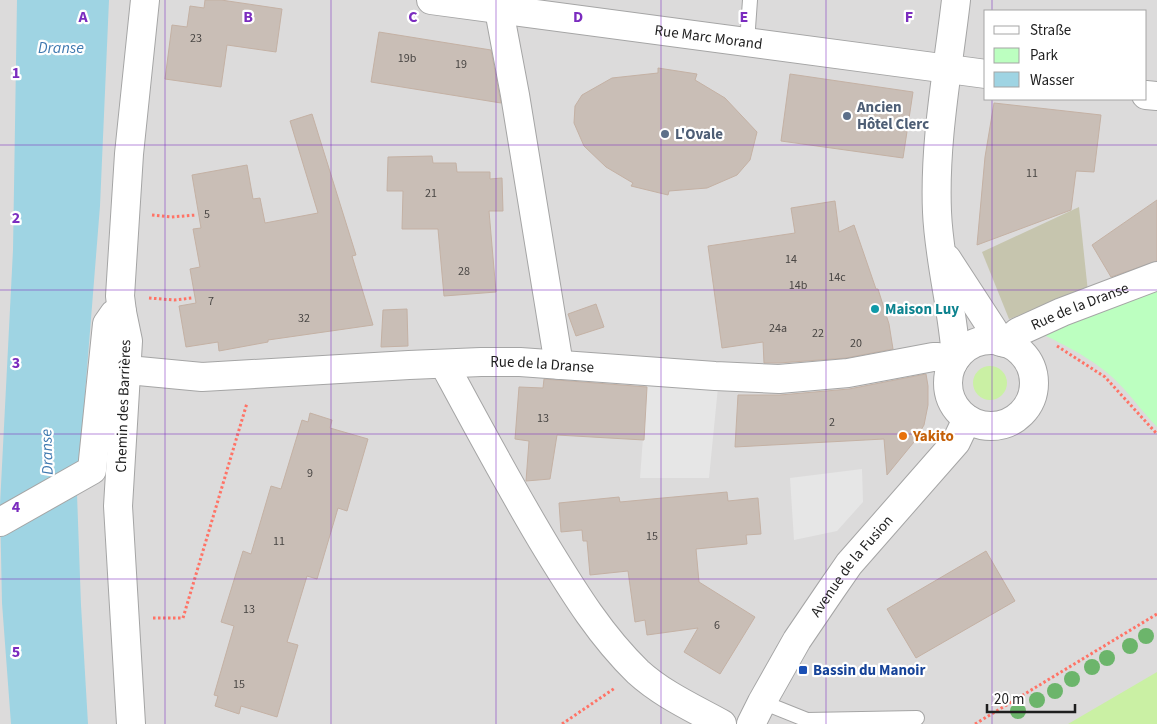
<svg xmlns="http://www.w3.org/2000/svg" width="1157" height="724" viewBox="0 0 1157 724" font-family="'Source Sans 3',sans-serif">
<rect width="100%" height="100%" fill="#f0ece3"/>
<!-- residential -->
<path fill="#dcdbdb" fill-rule="evenodd" d="M0 0H1157V724H0ZM986 11H1146V99H986Z"/>
<!-- construction -->
<path fill="#c6c5ae" d="M1079 207 1088 292 1009 319 982 252Z"/>
<!-- grass -->
<path fill="#caf0a4" d="M973 383a17 17 0 1 1 34 0a17 17 0 1 1-34 0Z
M1157 672V724H1068Z"/>
<!-- park -->
<path fill="#bcffc0" d="M1157 289V427C1145 415 1136 402 1124 389 1102 364 1071 348 1042 334Z"/>
<!-- parking -->
<path fill="#e6e6e6" d="M647 384 718 387 709 478H640Z
M862 469 863 502 837 531 794 540 790 478Z"/>
<!-- water -->
<path fill="#9fd4e3" d="M17 0H109L100 206 77 494 81 605 88 724H11L2 603 0 505 13 250Z"/>
<!-- building -->
<path fill="#c9beb6" stroke="#c4b1a4" d="M205 0H221L282 9 276 52 227 45 221 87 165 79 172 25 187 27 190 6 204 8Z
M379 32 491 50 501 103 371 82Z
M658 68 697 74 695 80 725 98 757 132 750 160 737 175 707 188 669 191 668 195 631 186 633 183 606 167 584 146 574 123 575 106 582 95 612 78 658 73Z
M790 74 913 92 903 158 781 141Z
M994 103 1101 115 1094 172 1076 171 1071 210 977 245 985 157Z
M312 114 356 255 352 256 373 325 268 340V342L219 351 218 342 186 347 179 306 196 303 190 269 200 267 193 229 201 228 192 175 247 165 253 199 260 198 265 223 318 213 290 121Z
M432 156 433 163H456L457 172H490V179L502 178 503 211H489L496 292 444 296 438 229H402L403 191H387L388 157Z
M1157 200V261L1111 277 1092 245Z
M835 201 839 232 854 225 876 289H878L889 324 893 349 846 358 779 363H764L763 342 722 348 708 246 795 233 791 208Z
M596 304 604 327 576 336 568 314Z
M407 309 408 346 381 347 383 310Z
M926 374 928 386V405L924 425 914 442 887 475 884 439 735 447 738 395H780L849 389Z
M544 379 647 387 644 440 557 435 550 479 526 481 529 441 515 439 519 387 543 388Z
M310 413 332 420 330 428 368 439 347 511 338 508 317 579 307 576 287 642 298 645 277 717 241 706 239 714 215 706 218 696 214 695 234 626 221 622 243 551 251 554 271 486 281 489 302 420 308 422Z
M727 492 728 501 758 498 761 534 746 535 747 544 696 549 699 582 755 617 720 674 684 652 698 628 647 635 645 620 635 622 628 571 590 575 587 541H583L582 530 561 532 559 503 619 497 620 502Z
M986 551 1015 601 916 658 887 609Z"/>
<g fill="none" stroke-linecap="round" stroke-linejoin="round">
<!-- lane casing -->
<g stroke="#a5a5a5" stroke-width="16">
<path id="lane" d="M747 42 750 0
M762 702 807 720 917 718"/>
</g>
<!-- street casing -->
<g stroke="#a5a5a5" stroke-width="30">
<g id="street">
<path id="s1" d="M431 0 986 74"/>
<path d="M499 10 515 95 559 365"/>
<path d="M1146 95 1157 96"/>
<path d="M947 259 1001 342"/>
<circle cx="991" cy="383" r="43"/>
<path id="s2" d="M1005 343 1018 332 1062 312 1157 276"/>
<path d="M956 358C953 309 939 261 937 212 934 141 948 70 956 0"/>
<path d="M444 364C478 427 511 489 548 550 575 594 601 636 638 672 662 694 693 708 722 724"/>
<path id="s3" d="M128 370 202 377 409 365 481 362H520L715 376 779 379 848 373 933 357H938L953 363"/>
<path d="M0 522 92 470 107 324 114 314 122 312"/>
<path d="M131 724 118 506 128 341 122 312 120 296 129 154 145 0"/>
<path id="s4" d="M751 724 762 702 797 640 831 590 849 564 956 442 967 419"/>
</g>
</g>
<!-- path -->
<path stroke="#ff7366" stroke-width="3" stroke-dasharray="2.5 2.5" stroke-linecap="butt" d="M152 215 171 217 196 215
M149 298 174 300 192 298
M1057 346 1105 377 1157 434
M153 618H183L247 403
M562 724 615 688
M975 724 1157 614"/>
<!-- lane -->
<use href="#lane" stroke="#fff" stroke-width="14"/>
<!-- street -->
<use href="#street" stroke="#fff" stroke-width="28"/>
</g>
<!-- trees -->
<g fill="#6cb56b">
<circle cx="1146" cy="636" r="8"/>
<circle cx="1130" cy="646" r="8"/>
<circle cx="1107" cy="658" r="8"/>
<circle cx="1092" cy="667" r="8"/>
<circle cx="1072" cy="679" r="8"/>
<circle cx="1055" cy="691" r="8"/>
<circle cx="1037" cy="700" r="8"/>
<circle cx="1018" cy="711" r="8"/>
</g>
<!-- grid -->
<path fill="none" stroke="#7b2cbf" stroke-width="1" stroke-opacity="0.55" d="M165 0V724M331 0V724M496 0V724M661 0V724M826 0V724M992 0V11M992 99V724M0 145H1157M0 290H1157M0 434H1157M0 579H1157"/>
<!-- markers -->
<g fill="#5c6f8a" stroke="#fff" stroke-width="2">
<circle cx="847" cy="116" r="5"/>
<circle cx="665" cy="134" r="5"/>
</g>
<circle fill="#0f9aa8" stroke="#fff" stroke-width="2" cx="875" cy="309" r="5"/>
<circle fill="#e8710a" stroke="#fff" stroke-width="2" cx="903" cy="436" r="5"/>
<rect fill="#1a4fb4" stroke="#fff" stroke-width="2" x="798" y="665" width="10" height="10" rx="2.5"/>
<g text-anchor="middle" stroke-width="4.5" stroke-linejoin="round" paint-order="stroke">
<!-- number labels -->
<g font-size="12" fill="#494644">
<text x="196" y="42">23</text>
<text x="407" y="62">19b</text>
<text x="461" y="68">19</text>
<text x="1032" y="177">11</text>
<text x="431" y="197">21</text>
<text x="207" y="218">5</text>
<text x="791" y="263">14</text>
<text x="464" y="275">28</text>
<text x="837" y="281">14c</text>
<text x="798" y="289">14b</text>
<text x="211" y="305">7</text>
<text x="304" y="322">32</text>
<text x="778" y="332">24a</text>
<text x="818" y="337">22</text>
<text x="856" y="347">20</text>
<text x="543" y="422">13</text>
<text x="832" y="426">2</text>
<text x="310" y="477">9</text>
<text x="652" y="540">15</text>
<text x="279" y="545">11</text>
<text x="249" y="613">13</text>
<text x="717" y="629">6</text>
<text x="239" y="688">15</text>
</g>
<!-- street labels -->
<g font-size="15" fill="#1e1e1e" stroke="#fff">
<text dy="5" stroke="none"><textPath href="#s1" startOffset="280">Rue Marc Morand</textPath></text>
<text dy="5" stroke="none"><textPath href="#s2" startOffset="84">Rue de la Dranse</textPath></text>
<text dy="5" stroke="none"><textPath href="#s3" startOffset="415">Rue de la Dranse</textPath></text>
<text transform="translate(123 406) rotate(-88)" y="5">Chemin des Barrières</text>
<text dy="5" stroke="none"><textPath href="#s4" startOffset="188">Avenue de la Fusion</textPath></text>
</g>
<!-- service labels -->
<g font-size="15" font-weight="bold" fill="#4e5e75" stroke="#fff" text-anchor="start">
<text x="857" y="112">Ancien<tspan x="857" dy="17">Hôtel Clerc</tspan></text>
<text x="675" y="139">L'Ovale</text>
</g>
<!-- culture labels -->
<g font-size="15" font-weight="bold" fill="#0d838f" stroke="#fff" text-anchor="start">
<text x="885" y="314">Maison Luy</text>
</g>
<!-- food labels -->
<g font-size="15" font-weight="bold" fill="#c56008" stroke="#fff" text-anchor="start">
<text x="913" y="441">Yakito</text>
</g>
<!-- transit labels -->
<g font-size="15" font-weight="bold" fill="#164399" stroke="#fff" text-anchor="start">
<text x="813" y="675">Bassin du Manoir</text>
</g>
<!-- water labels -->
<g font-size="16" font-style="italic" fill="#3f79b0" stroke="#fff">
<text x="61" y="53">Dranse</text>
<text transform="translate(46 452) rotate(-92)" y="6">Dranse</text>
</g>
</g>
<g font-size="16" text-anchor="middle" font-weight="bold" fill="#7b2cbf" stroke="#fff" stroke-width="4.5" stroke-linejoin="round" paint-order="stroke">
<text x="83" y="22">A</text>
<text x="248" y="22">B</text>
<text x="413" y="22">C</text>
<text x="578" y="22">D</text>
<text x="744" y="22">E</text>
<text x="909" y="22">F</text>
<text x="16" y="78">1</text>
<text x="16" y="223">2</text>
<text x="16" y="368">3</text>
<text x="16" y="512">4</text>
<text x="16" y="657">5</text>
</g>
<!-- legend -->
<rect x="984" y="10" width="162" height="90" fill="#ffffff" stroke="#a5a5a5"/>
<rect x="994" y="26" width="25" height="8" fill="#ffffff" stroke="#a5a5a5"/>
<text x="1030" y="35" font-size="15" fill="#1e1e1e">Straße</text>
<rect x="994" y="48" width="25" height="15" fill="#bcffc0" stroke="#a5a5a5"/>
<text x="1030" y="60" font-size="15" fill="#1e1e1e">Park</text>
<rect x="994" y="72" width="25" height="15" fill="#9fd4e3" stroke="#a5a5a5"/>
<text x="1030" y="85" font-size="15" fill="#1e1e1e">Wasser</text>
<!-- scale -->
<path d="M987 704v8h88v-8" fill="none" stroke="#1e1e1e" stroke-width="2.5"/>
<text x="994" y="704" font-size="15" fill="#1e1e1e" stroke="#ffffff" stroke-width="4" paint-order="stroke">20 m</text>
</svg>
